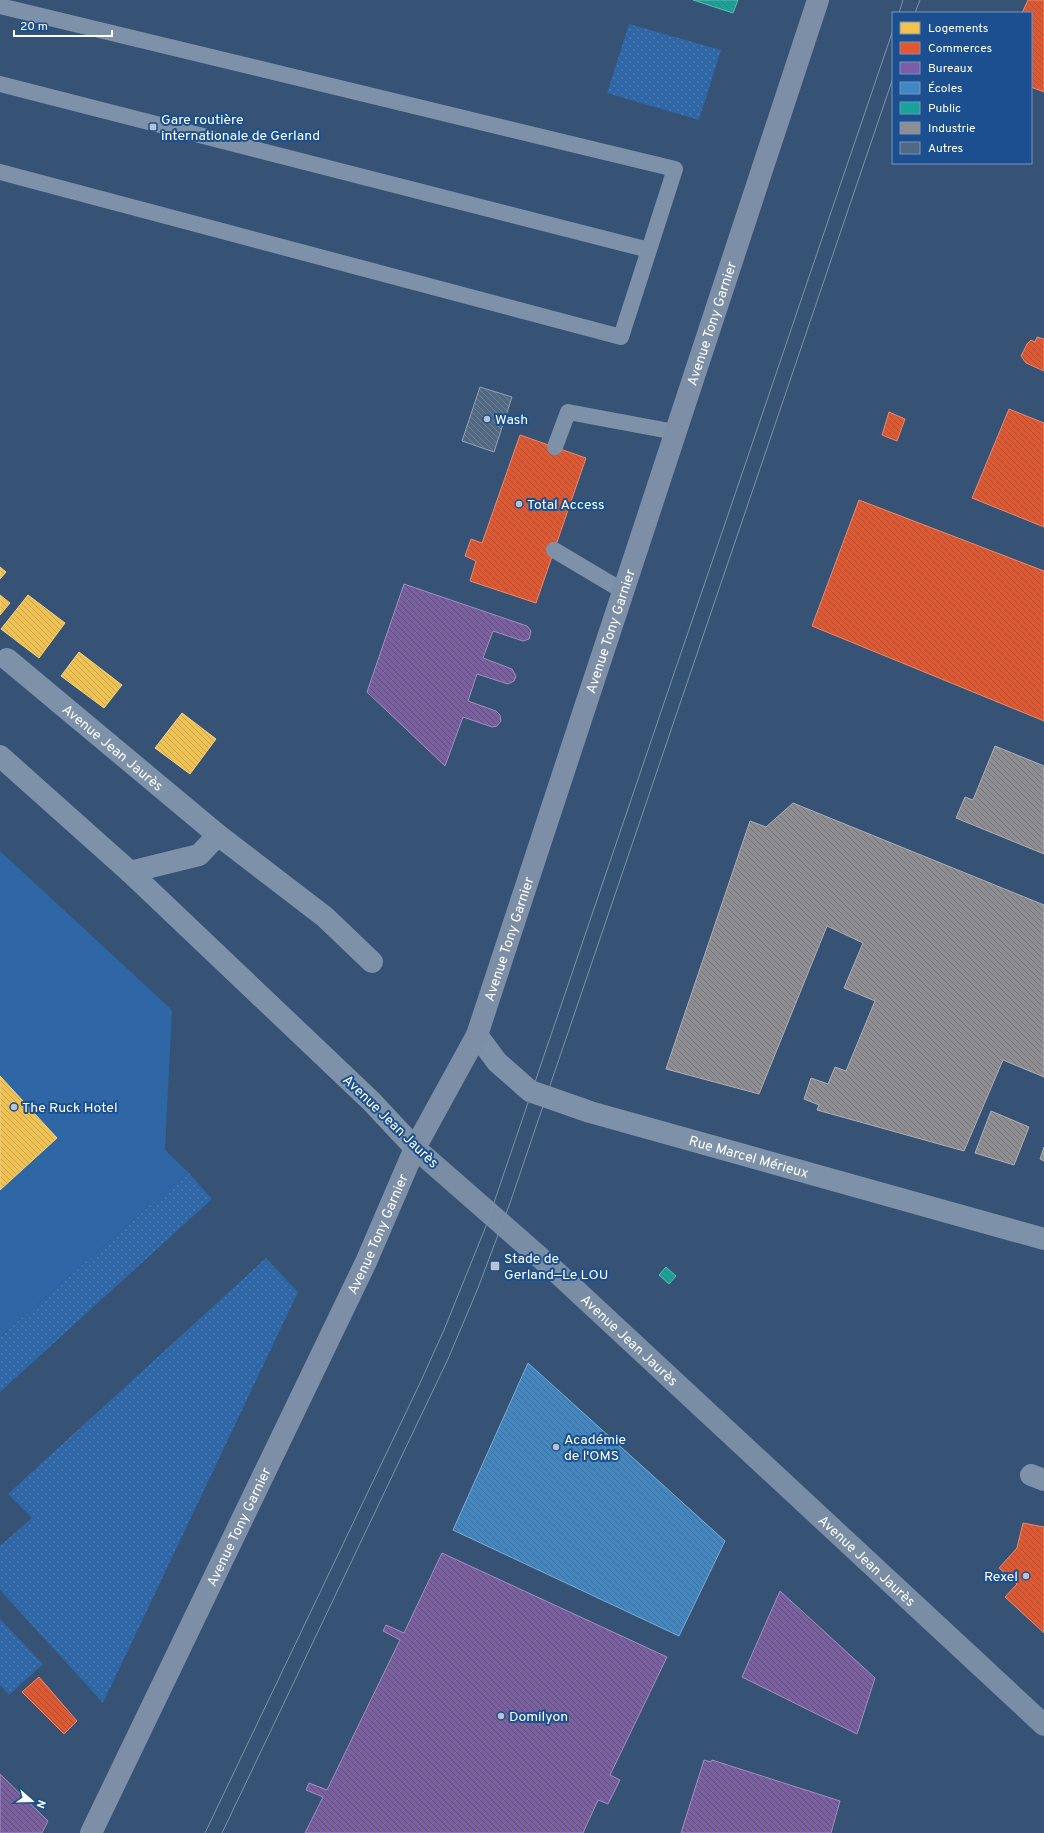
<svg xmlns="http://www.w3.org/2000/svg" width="1044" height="1833" viewBox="0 0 1044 1833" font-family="Overpass,sans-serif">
<defs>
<pattern id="grass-dots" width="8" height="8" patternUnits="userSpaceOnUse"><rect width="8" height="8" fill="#2f66a5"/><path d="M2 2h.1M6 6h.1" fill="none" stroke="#4e7db2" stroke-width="1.8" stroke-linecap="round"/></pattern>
<pattern id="homes-back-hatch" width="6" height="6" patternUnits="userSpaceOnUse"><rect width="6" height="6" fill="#f2c14e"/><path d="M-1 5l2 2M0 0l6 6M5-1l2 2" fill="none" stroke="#c8a44e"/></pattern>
<pattern id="shops-back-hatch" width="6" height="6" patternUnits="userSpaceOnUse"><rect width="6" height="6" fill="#e4572e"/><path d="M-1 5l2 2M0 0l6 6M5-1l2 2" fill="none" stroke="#af5338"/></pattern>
<pattern id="offices-back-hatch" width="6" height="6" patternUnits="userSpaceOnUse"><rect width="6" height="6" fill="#7b5ea7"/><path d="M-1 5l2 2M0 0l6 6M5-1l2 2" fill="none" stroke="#5f5370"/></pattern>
<pattern id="schools-back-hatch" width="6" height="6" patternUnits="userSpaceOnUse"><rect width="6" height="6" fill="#3f88c5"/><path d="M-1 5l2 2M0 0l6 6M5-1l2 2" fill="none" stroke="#447095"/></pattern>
<pattern id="public-back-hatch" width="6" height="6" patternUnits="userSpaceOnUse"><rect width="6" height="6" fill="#17a398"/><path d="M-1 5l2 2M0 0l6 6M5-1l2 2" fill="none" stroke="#278981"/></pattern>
<pattern id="industry-back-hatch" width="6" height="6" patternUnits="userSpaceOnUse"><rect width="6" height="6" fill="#8d8d92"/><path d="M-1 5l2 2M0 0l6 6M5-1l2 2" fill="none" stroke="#76767a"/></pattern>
<pattern id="building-back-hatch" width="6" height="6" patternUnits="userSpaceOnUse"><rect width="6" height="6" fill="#526984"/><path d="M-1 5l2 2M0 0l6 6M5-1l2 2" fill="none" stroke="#6c8096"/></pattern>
</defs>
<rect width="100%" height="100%" fill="#365274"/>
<!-- grass -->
<path fill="url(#grass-dots)" d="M629 24 721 50 699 120 607 93Z
M188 1172 212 1199 0 1392V1337Z
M266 1258 298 1292 103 1703 0 1590V1546L32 1518 8 1494Z
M0 1619 43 1664 9 1695 0 1685Z"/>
<!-- green -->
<path fill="#2f66a5" d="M0 851 172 1010 165 1150 188 1172 0 1337Z"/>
<!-- homes -->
<path fill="url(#homes-back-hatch)" stroke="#f6d483" d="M0 567 6 572 0 579Z
M0 595 10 603 0 615Z
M28 595 65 623 39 658 1 629Z
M79 652 122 685 104 708 61 676Z
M182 713 216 739 190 774 155 748Z
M0 1076 57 1138 0 1190Z"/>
<!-- shops -->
<path fill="url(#shops-back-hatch)" stroke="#ec896d" d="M1028 0H1044V92L1031 87V13H1022Z
M1037 337 1044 339V371L1026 363 1021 356 1027 344 1031 340 1035 342Z
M1009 409 1044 423V527L972 498Z
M889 412 905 419 897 441 882 435Z
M520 435 586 458 536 603 470 581 476 561 465 556 471 539 482 543Z
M859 500 1044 571V721L812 626Z
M1023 1523 1044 1527V1633L1005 1597 1017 1584 999 1568 1017 1548Z
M39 1677 77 1721 64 1734 22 1692Z"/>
<!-- offices -->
<path fill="url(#offices-back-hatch)" stroke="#a38ec1" d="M404 584 527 626 531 631 529 639 523 641 493 631 483 658 512 669 516 676 514 681 508 684 477 674 468 701 496 711 500 715 501 721 497 726 492 727 463 717 445 766 367 692Z
M442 1553 667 1657 610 1775 620 1780 608 1804 598 1800 583 1833H305L323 1797 306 1790 309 1783 327 1790 400 1640 383 1631 386 1625 404 1633Z
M780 1591 875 1678 857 1734 742 1677Z
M704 1760 711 1762 712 1760 840 1801 831 1833H681Z
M0 1774 48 1821 42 1833H0Z"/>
<!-- schools -->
<path fill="url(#schools-back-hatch)" stroke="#79acd6" d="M528 1363 725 1541 679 1636 453 1530Z"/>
<!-- public -->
<path fill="url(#public-back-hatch)" stroke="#5dbfb7" d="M693 0H738L733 13Z
M666 1267 676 1276 669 1284 659 1275Z"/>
<!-- industry -->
<path fill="url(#industry-back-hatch)" stroke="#afafb3" d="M995 746 1044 766V854L956 818 965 797 973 800Z
M793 803 1044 905V1077L1003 1060 964 1151 817 1110 819 1105 804 1099 811 1078 828 1084 835 1067 846 1071 875 1001 844 988 863 943 827 926 759 1094 666 1069 750 821 766 827Z
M991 1111 1029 1127 1014 1165 975 1153Z
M1044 1147V1161L1040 1159Z"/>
<!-- building -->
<path fill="url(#building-back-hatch)" stroke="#92a2b6" d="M480 387 512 397 494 452 462 441Z"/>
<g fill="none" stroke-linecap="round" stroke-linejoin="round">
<!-- service -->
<path stroke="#7d92a8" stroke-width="16" d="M0 6 675 169 621 337 0 172
M0 84 649 250
M555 447 568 412 675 432
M554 550 623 591"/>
<!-- minor -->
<g stroke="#7d92a8" stroke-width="22">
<path id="s1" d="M7 659 218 835 325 917 372 962"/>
<path d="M0 756 130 872 371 1101 415 1148"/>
<path d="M130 872 199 855 218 835"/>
<path id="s2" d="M477 1035 497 1062 530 1091 590 1112 1044 1239"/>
<path d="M1031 1475 1044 1480"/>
</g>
<!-- secondary -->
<path stroke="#798da4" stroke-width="22" id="s3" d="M415 1148 552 1268 1044 1725"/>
<!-- primary -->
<path stroke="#7d8ea7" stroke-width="22" id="s4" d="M91 1833 366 1262 415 1148 477 1035 818 0"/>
<!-- tram -->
<path stroke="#7e92a7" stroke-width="1" d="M899 13 903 0
M915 13 920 0
M205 1833 420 1383 444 1330 486 1226 893 30
M222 1833 448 1359 478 1288 510 1203 893 78"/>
</g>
<!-- markers -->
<g fill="#b9c2ce" stroke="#1b4f8f" stroke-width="1.5">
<rect x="149" y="123" width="8" height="8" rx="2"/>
<circle cx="487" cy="419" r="4"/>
<circle cx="519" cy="504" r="4"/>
<circle cx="14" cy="1107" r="4"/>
<rect x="490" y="1261" width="10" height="10" rx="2"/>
<circle cx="556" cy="1447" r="4"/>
<circle cx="1026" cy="1576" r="4"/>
<circle cx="501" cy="1716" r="4"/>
</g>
<g text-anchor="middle" stroke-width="4" stroke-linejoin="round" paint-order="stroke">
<!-- poi labels -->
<g font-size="14" fill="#fff" stroke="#1b4f8f" text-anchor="start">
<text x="161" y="124">Gare routière<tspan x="161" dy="16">internationale de Gerland</tspan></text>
<text x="495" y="424">Wash</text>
<text x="527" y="509">Total Access</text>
<text x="22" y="1112">The Ruck Hotel</text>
<text x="504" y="1263">Stade de<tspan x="504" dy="16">Gerland—Le LOU</tspan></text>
<text x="564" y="1444">Académie<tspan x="564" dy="16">de l'OMS</tspan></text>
<text x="1018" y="1581" text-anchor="end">Rexel</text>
<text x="509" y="1721">Domilyon</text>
</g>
<!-- street labels -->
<g font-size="14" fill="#fff" stroke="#1b4f8f">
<text dy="5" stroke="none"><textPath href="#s4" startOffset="1636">Avenue Tony Garnier</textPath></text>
<text dy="5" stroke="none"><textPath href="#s4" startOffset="1312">Avenue Tony Garnier</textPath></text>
<text dy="5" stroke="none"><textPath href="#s1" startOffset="138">Avenue Jean Jaurès</textPath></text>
<text dy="5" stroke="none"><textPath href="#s4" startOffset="988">Avenue Tony Garnier</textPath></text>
<text transform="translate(391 1121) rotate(44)" y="5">Avenue Jean Jaurès</text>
<text dy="5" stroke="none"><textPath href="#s2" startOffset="306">Rue Marcel Mérieux</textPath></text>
<text dy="5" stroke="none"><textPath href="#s4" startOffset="664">Avenue Tony Garnier</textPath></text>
<text dy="5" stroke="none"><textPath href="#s3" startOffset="288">Avenue Jean Jaurès</textPath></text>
<text dy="5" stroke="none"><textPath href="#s4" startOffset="340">Avenue Tony Garnier</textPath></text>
<text dy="5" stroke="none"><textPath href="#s3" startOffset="612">Avenue Jean Jaurès</textPath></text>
</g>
</g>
<!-- legend -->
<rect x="892" y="12" width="140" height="152" fill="#1b4f8f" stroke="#7695bc"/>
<rect x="900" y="22" width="20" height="12" fill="#f2c14e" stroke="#7695bc"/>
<text x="928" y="32" font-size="12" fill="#ffffff">Logements</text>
<rect x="900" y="42" width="20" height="12" fill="#e4572e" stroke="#7695bc"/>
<text x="928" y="52" font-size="12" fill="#ffffff">Commerces</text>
<rect x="900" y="62" width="20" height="12" fill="#7b5ea7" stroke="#7695bc"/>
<text x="928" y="72" font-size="12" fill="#ffffff">Bureaux</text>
<rect x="900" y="82" width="20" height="12" fill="#3f88c5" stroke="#7695bc"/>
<text x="928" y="92" font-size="12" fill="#ffffff">Écoles</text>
<rect x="900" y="102" width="20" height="12" fill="#17a398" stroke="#7695bc"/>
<text x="928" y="112" font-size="12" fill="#ffffff">Public</text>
<rect x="900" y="122" width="20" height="12" fill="#8d8d92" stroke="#7695bc"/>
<text x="928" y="132" font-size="12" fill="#ffffff">Industrie</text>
<rect x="900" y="142" width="20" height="12" fill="#526984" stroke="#7695bc"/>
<text x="928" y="152" font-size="12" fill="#ffffff">Autres</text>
<!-- north arrow -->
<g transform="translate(32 1801) rotate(110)" stroke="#1b4f8f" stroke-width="3" paint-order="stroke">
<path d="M0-3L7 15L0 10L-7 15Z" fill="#ffffff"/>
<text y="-6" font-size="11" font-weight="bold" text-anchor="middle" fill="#ffffff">N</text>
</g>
<!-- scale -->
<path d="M14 30v6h98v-6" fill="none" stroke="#ffffff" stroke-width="2"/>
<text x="20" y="30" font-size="12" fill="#ffffff" stroke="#1b4f8f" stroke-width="3" paint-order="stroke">20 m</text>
</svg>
